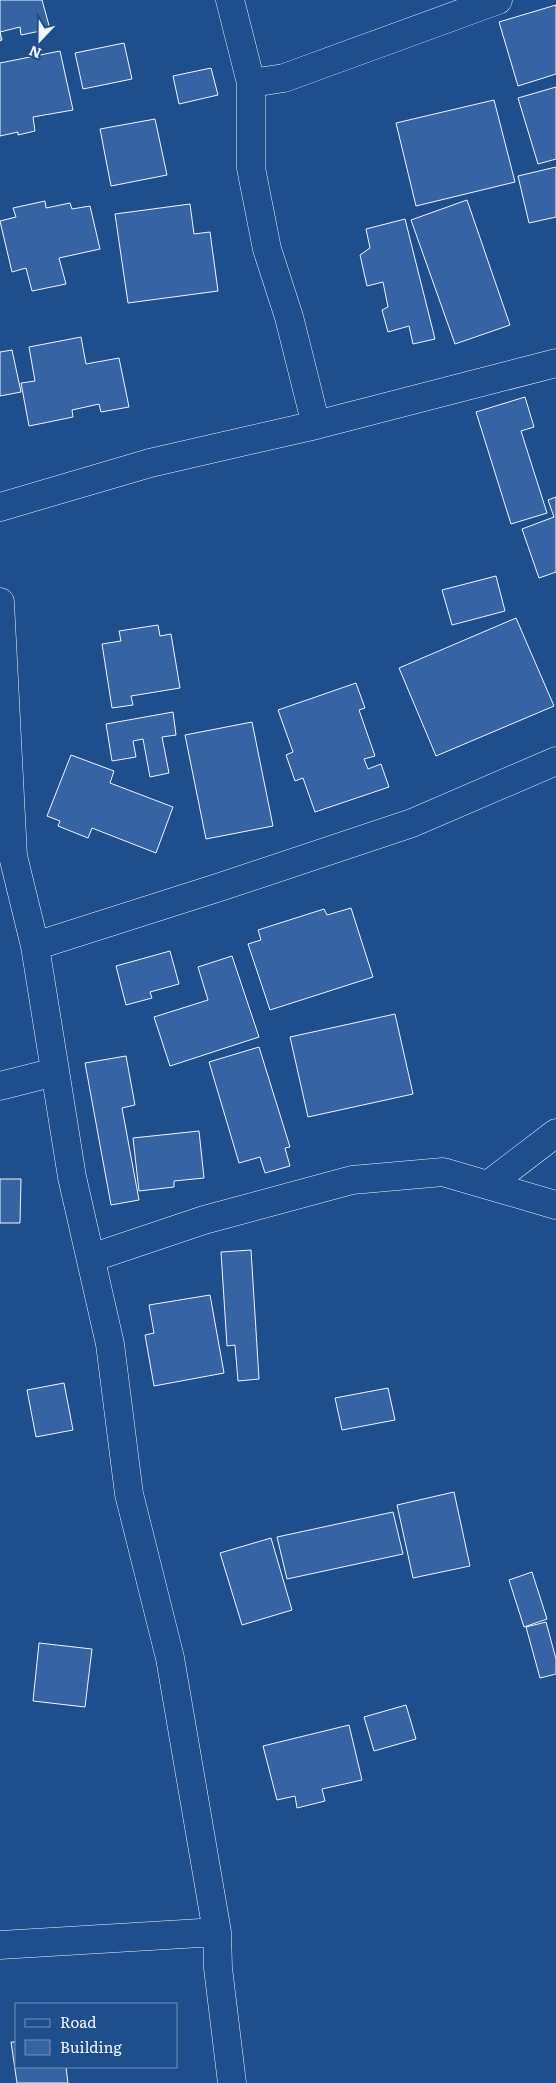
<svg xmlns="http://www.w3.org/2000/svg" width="556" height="2083" viewBox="0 0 556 2083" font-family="Literata,serif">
<rect width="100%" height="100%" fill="#1f4e8c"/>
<!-- building -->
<path fill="#3563a3" stroke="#f2f6ff" d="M0 0H42L50 29 21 35 20 27 0 32 2 40 0 41Z
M556 5V74L518 86 499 22Z
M124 43 132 79 83 89 75 53Z
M60 51 73 110 33 117 35 131 18 135V132L0 136V63Z
M211 68 218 95 179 104 173 76Z
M556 87V159L538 164 518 98Z
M494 100 515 182 416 206 396 123Z
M155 119 167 175 111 186 100 129Z
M556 167V217L529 223 518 176Z
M467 200 510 325 455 344 411 220Z
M45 201 46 208 70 203 72 209 90 206 100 249 59 258 66 284 32 291 26 268 12 272 0 221 16 217 13 208Z
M190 204 194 234 210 232 218 291 128 303 115 214Z
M405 219 435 339 413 344 409 326 388 332 382 310 388 307 383 282 367 286 360 255 370 248 366 229Z
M81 337 86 364 119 358 129 407 101 412 99 404 72 410 73 417 29 426 21 383 35 381 29 347Z
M12 350 21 392 0 396V352Z
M525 397 534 427 521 431 547 513 511 524 476 412Z
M556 497V572L539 578 522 529 554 517 548 500Z
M496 576 505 611 452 625 442 590Z
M516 618 554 706 436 756 399 668Z
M158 625 160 636 171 634 180 688 131 696 133 705 112 708 102 644 121 641 119 631Z
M356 683 365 708 359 710 375 756 364 759 368 769 381 764 389 787 315 812 303 778 295 781 286 755 293 752 278 710Z
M173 712 176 735 162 737 169 773 150 777 143 739 133 741 136 757 112 761 106 724Z
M252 722 273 826 206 839 185 735Z
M71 755 114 771 110 783 173 807 156 853 92 828 88 838 58 826 60 821 47 816Z
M351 908 373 977 270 1010 248 944 261 940 258 930 324 909 327 915Z
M170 951 179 984 150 992 152 998 126 1005 116 966Z
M232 956 259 1037 170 1066 154 1017 208 1000 198 967Z
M395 1014 413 1094 308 1117 290 1037Z
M259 1047 290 1147 285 1148 290 1166 265 1173 260 1157 239 1163 209 1062Z
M126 1056 135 1105 122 1108 139 1200 111 1205 85 1063Z
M199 1131 204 1178 174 1181V1187L139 1191 133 1138Z
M0 1179H21L20 1223H0Z
M251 1250 259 1379 238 1381 235 1345 227 1346 221 1252Z
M210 1295 224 1373 154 1386 145 1335 154 1333 149 1305Z
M64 1383 73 1430 36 1437 27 1390Z
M388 1388 395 1420 342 1430 335 1398Z
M454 1492 470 1566 413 1578 397 1505Z
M393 1512 403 1554 287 1579 277 1537Z
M271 1538 292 1610 242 1625 220 1553Z
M532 1572 547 1619 524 1627 509 1580Z
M546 1622 556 1659V1674L540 1678 526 1627Z
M39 1643 92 1649 85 1707 33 1701Z
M406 1705 416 1739 374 1751 364 1717Z
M349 1725 362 1780 322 1789 325 1801 297 1808 295 1796 277 1800 263 1746Z
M11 2042H16V2067H66L68 2083H17Z"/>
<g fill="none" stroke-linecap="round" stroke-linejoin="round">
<!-- street casing -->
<g stroke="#f2f6ff" stroke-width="29">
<path id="street" d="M230 0 251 83
M316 425 289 317 267 249 251 168V83L284 78 498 0
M0 507 150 463 316 425 556 363
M0 602 13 856 35 946 72 1177 110 1344 129 1494 170 1658 217 1932 218 1968 232 2083
M35 946 220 887 412 823 556 761
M0 1086 55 1072
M488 1185 556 1133
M91 1258 204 1220 352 1180 443 1172 556 1205
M0 1945 217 1932"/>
</g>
<!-- street -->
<use href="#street" stroke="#1f4e8c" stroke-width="28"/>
</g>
<!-- legend -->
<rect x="15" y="2003" width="162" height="65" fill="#1f4e8c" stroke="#7391ba"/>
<rect x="25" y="2019" width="25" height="8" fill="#1f4e8c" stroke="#7391ba"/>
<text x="60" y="2028" font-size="15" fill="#f2f6ff">Road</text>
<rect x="25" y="2040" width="25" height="15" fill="#3563a3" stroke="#7391ba"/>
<text x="60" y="2053" font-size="15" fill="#f2f6ff">Building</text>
<!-- north arrow -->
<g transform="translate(40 40) rotate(202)" stroke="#1f4e8c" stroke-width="4" paint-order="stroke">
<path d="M0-4L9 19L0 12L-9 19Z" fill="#f2f6ff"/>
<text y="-8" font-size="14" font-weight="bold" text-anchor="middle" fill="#f2f6ff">N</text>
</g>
</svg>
